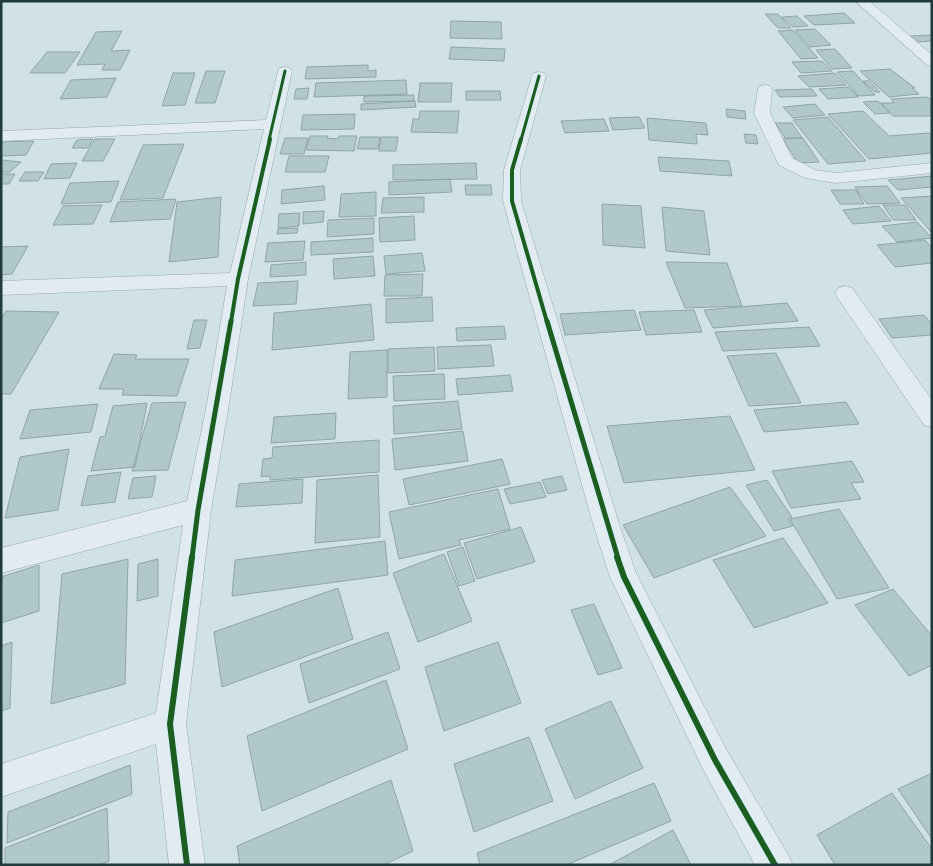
<svg xmlns="http://www.w3.org/2000/svg" width="933" height="866" viewBox="0 0 933 866" font-family="'Zilla Slab',serif">
<rect width="100%" height="100%" fill="#d0e1e7"/>
<!-- building -->
<path fill="#b1c8cb" stroke="#8fa5a7" d="M844 13 855 23 814 25 804 16Z
M765 14H778L791 28H778Z
M797 16 808 26 793 27 782 17Z
M451 21 501 22 502 39 450 38Z
M815 29 831 45 810 47 795 30Z
M793 30 818 58 801 59 778 31Z
M122 31 111 51 130 50 120 70H102L105 64 77 65 96 32Z
M932 35V41L917 42 910 36Z
M451 47 505 49 504 61 449 59Z
M835 49 852 68 832 69 816 50Z
M47 52H80L65 73H30Z
M822 61 832 71 801 73 792 62Z
M368 65V71L376 70V77L305 79 307 67Z
M890 69 915 88H912L919 94 889 97 860 71Z
M206 71H225L215 103H195Z
M853 71 875 95 858 96 837 72Z
M173 73H195L185 105 162 106Z
M835 73 846 85 809 87 798 76Z
M116 78 107 97 60 99 71 80Z
M406 80 407 94 314 97 316 83Z
M863 81H869L880 92H875Z
M420 83H452L451 102H418Z
M848 87 858 97 828 99 819 89Z
M309 88 307 99H294L296 89Z
M812 89 817 96 780 97 775 90Z
M466 91H500L501 100H466Z
M414 95V101L364 102V96Z
M927 97 932 100V116H893L881 103H894L891 99Z
M415 101 416 107 361 110V104Z
M878 101 890 113 875 114 863 102Z
M815 104 825 115 793 118 783 107Z
M726 109 745 111 746 119 727 117Z
M420 111H459L457 133 411 132 413 119H419Z
M863 111 889 136 929 133 932 135V153L869 159 828 114Z
M355 114 354 129 301 130 303 115Z
M639 117 645 128 613 130 609 118Z
M828 117 866 161 828 164 793 120Z
M647 118 706 123 708 135 696 134 697 144 649 140Z
M604 119 609 131 565 133 561 121Z
M775 123H792L802 138H785Z
M744 134 756 135 758 144 746 143Z
M310 136H328L327 138 338 139 339 136H357L354 151 306 150Z
M360 137H380L378 149H357Z
M381 137H398L396 151H379Z
M285 138H308L304 154H280Z
M803 138 819 162 798 163 783 139Z
M93 139 88 148H72L77 140Z
M95 139H115L103 161H82Z
M34 141 26 155 1 156V142Z
M184 144 163 198 120 200 143 145Z
M289 156H329L325 172H285Z
M658 157 729 161 732 176 660 171Z
M1 160 21 162 10 172H1Z
M77 163 70 178 44 179 51 164Z
M476 163 477 179 393 180V165Z
M25 172H44L38 181H19Z
M1 174H15L9 184H1Z
M932 176V187L898 190 888 180Z
M450 179 452 192 389 195V182Z
M119 181 111 202 61 204 70 183Z
M465 185H491L492 195H466Z
M324 186 325 200 281 204 282 190Z
M887 186 900 203 867 204 855 187Z
M831 190H856L864 204H840Z
M376 192V216L339 217 341 194Z
M932 196V233L901 198Z
M221 197 218 257 169 262 177 202Z
M424 197V212L381 213 383 198Z
M176 199 170 219 110 222 118 202Z
M602 204 641 206 645 248 603 245Z
M102 205 93 224 53 225 63 206Z
M883 205H905L916 220H893Z
M879 206 891 221 853 224 843 210Z
M662 207 704 211 710 255 666 251Z
M324 211 323 222 303 224V212Z
M300 213 299 226 278 228 279 214Z
M414 216 415 240 380 242 379 218Z
M374 218V234L327 237 328 220Z
M917 222 932 238 897 242 882 226Z
M298 228 297 233 277 234 278 229Z
M373 238V252L311 255V242Z
M925 240 932 248V263L895 267 877 245Z
M305 241 303 260 265 262 268 243Z
M28 246 12 274 1 275V247Z
M422 253 425 271 386 274 384 256Z
M373 256 375 276 334 279 333 259Z
M306 262V275L270 277 271 265Z
M666 262 727 263 742 306 685 308Z
M423 274 422 296H384L385 275Z
M298 281 296 304 253 306 258 283Z
M432 297 433 321 386 323V299Z
M787 303 798 321 713 328 704 310Z
M371 304 374 340 272 350 274 313Z
M634 310 641 330 565 335 560 314Z
M694 310 702 332 646 335 639 312Z
M6 311 59 312 11 394H1V319Z
M924 315 932 324V335L892 338 879 319Z
M194 320H207L200 348 187 349Z
M504 326 506 339 457 341 456 328Z
M809 327 820 346 723 351 715 332Z
M491 345 494 366 438 369 437 347Z
M434 347 435 371 388 373V349Z
M387 350V397L348 399 350 352Z
M776 353 801 403 749 406 727 356Z
M114 354 137 355 135 359H189L177 396 122 395 124 389H99Z
M444 374 445 399 394 401 393 376Z
M510 375 513 391 458 395 456 379Z
M458 401 462 429 394 434 393 406Z
M186 402 168 470 132 471 152 403Z
M846 402 859 424 764 432 754 410Z
M147 403 135 467 91 471 100 437 105 436 113 406Z
M98 404 91 432 20 439 30 410Z
M336 413 335 439 271 443 274 417Z
M730 416 755 470 624 483 607 426Z
M463 431 468 461 395 470 392 439Z
M379 440V472L270 480V476L261 477 263 459 272 458 273 447Z
M69 449 58 510 5 518 20 457Z
M502 459 510 484 409 505 403 479Z
M852 461 864 482 851 483 861 499 791 508 772 471Z
M121 472 115 502 81 506 88 476Z
M378 475 380 537 315 543 317 480Z
M156 476 152 497 128 499 133 478Z
M562 476 567 490 548 494 542 480Z
M303 479 302 503 236 507 239 484Z
M767 480 792 517 788 519 793 526 774 531 746 485Z
M540 482 546 497 510 504 504 489Z
M730 487 766 536 654 578 623 525Z
M498 489 510 529 459 540 461 545 399 559 389 512Z
M839 509 889 588 837 599 790 519Z
M521 527 535 562 477 579 464 543Z
M783 538 828 603 754 628 713 560Z
M385 541 388 575 232 596 235 560Z
M463 547 475 581 459 586 447 552Z
M444 554 472 621 418 642 393 573Z
M128 559 125 684 51 704 62 574Z
M158 559V596L137 601 138 564Z
M39 565V611L1 623V577Z
M338 588 353 639 222 687 214 632Z
M893 589 932 636V665L909 676 855 605Z
M594 604 622 668 598 675 571 610Z
M388 632 400 669 309 703 300 664Z
M12 642 10 708 1 711V646Z
M498 642 521 703 444 731 425 667Z
M386 680 408 749 262 811 247 736Z
M611 701 643 768 575 799 545 729Z
M529 737 553 801 474 832 454 764Z
M130 765 132 794 7 843 8 812Z
M932 773V839L898 789Z
M391 780 413 851 383 865H240L237 846Z
M654 783 671 821 566 865H480L477 853Z
M892 793 932 849V865H835L817 835Z
M107 808 109 861 100 865H5V848Z
M673 830 691 865H609Z"/>
<g fill="none" stroke-linecap="round" stroke-linejoin="round">
<!-- street casing -->
<g stroke="#98a9ad" stroke-width="1">
<path id="street" d="M855 1H869L932 55V66L927 65Z
M285 67 290 68 292 71 248 279 229 404 211 510 186 724 205 865H169L156 744 1 797V764L156 713 183 525 1 573V548L187 501 207 404 227 286 1 295V281L230 273 264 129 1 141V131L266 120 278 71 280 68Z
M539 72 544 73 546 76 520 170 521 201 619 524 636 573 726 749 787 853 793 865H755L704 771 610 577 593 524 503 201 504 170 532 76 534 73Z
M765 85 770 86 772 89 770 113 792 158 815 170 836 173 932 163V173L836 183 805 178 779 165 777 161 754 113 758 89 760 86Z
M845 286 852 288 932 400V427L924 425 838 298 835 293 838 288Z"/>
</g>
<!-- street -->
<use href="#street" fill="#e2ebf0" fill-rule="evenodd"/>
<!-- cycleway-far3 casing -->
<g stroke="#d7eef8" stroke-width="5">
<path id="cycleway-far3" d="M269 140 285 71
M521 140 539 76"/>
</g>
<!-- cycleway-far2 casing -->
<g stroke="#d7eef8" stroke-width="6">
<path id="cycleway-far2" d="M521 139 512 170V201L547 322
M231 322 238 279 270 139"/>
</g>
<!-- cycleway-far1 casing -->
<g stroke="#d7eef8" stroke-width="8">
<path id="cycleway-far1" d="M547 321 618 558
M192 558 198 510 231 321"/>
</g>
<!-- cycleway casing -->
<g stroke="#d7eef8" stroke-width="9">
<path id="cycleway" d="M617 557 624 577 715 760 775 865
M187 865 170 724 192 557"/>
</g>
<!-- cycleway-far3 -->
<use href="#cycleway-far3" stroke="#1b5e20" stroke-width="3"/>
<!-- cycleway-far2 -->
<use href="#cycleway-far2" stroke="#1b5e20" stroke-width="4"/>
<!-- cycleway-far1 -->
<use href="#cycleway-far1" stroke="#1b5e20" stroke-width="5"/>
<!-- cycleway -->
<use href="#cycleway" stroke="#1b5e20" stroke-width="6"/>
</g>
<!-- border -->
<rect width="933" height="866" fill="none" stroke="#1f3b3d" stroke-width="5"/>
</svg>
